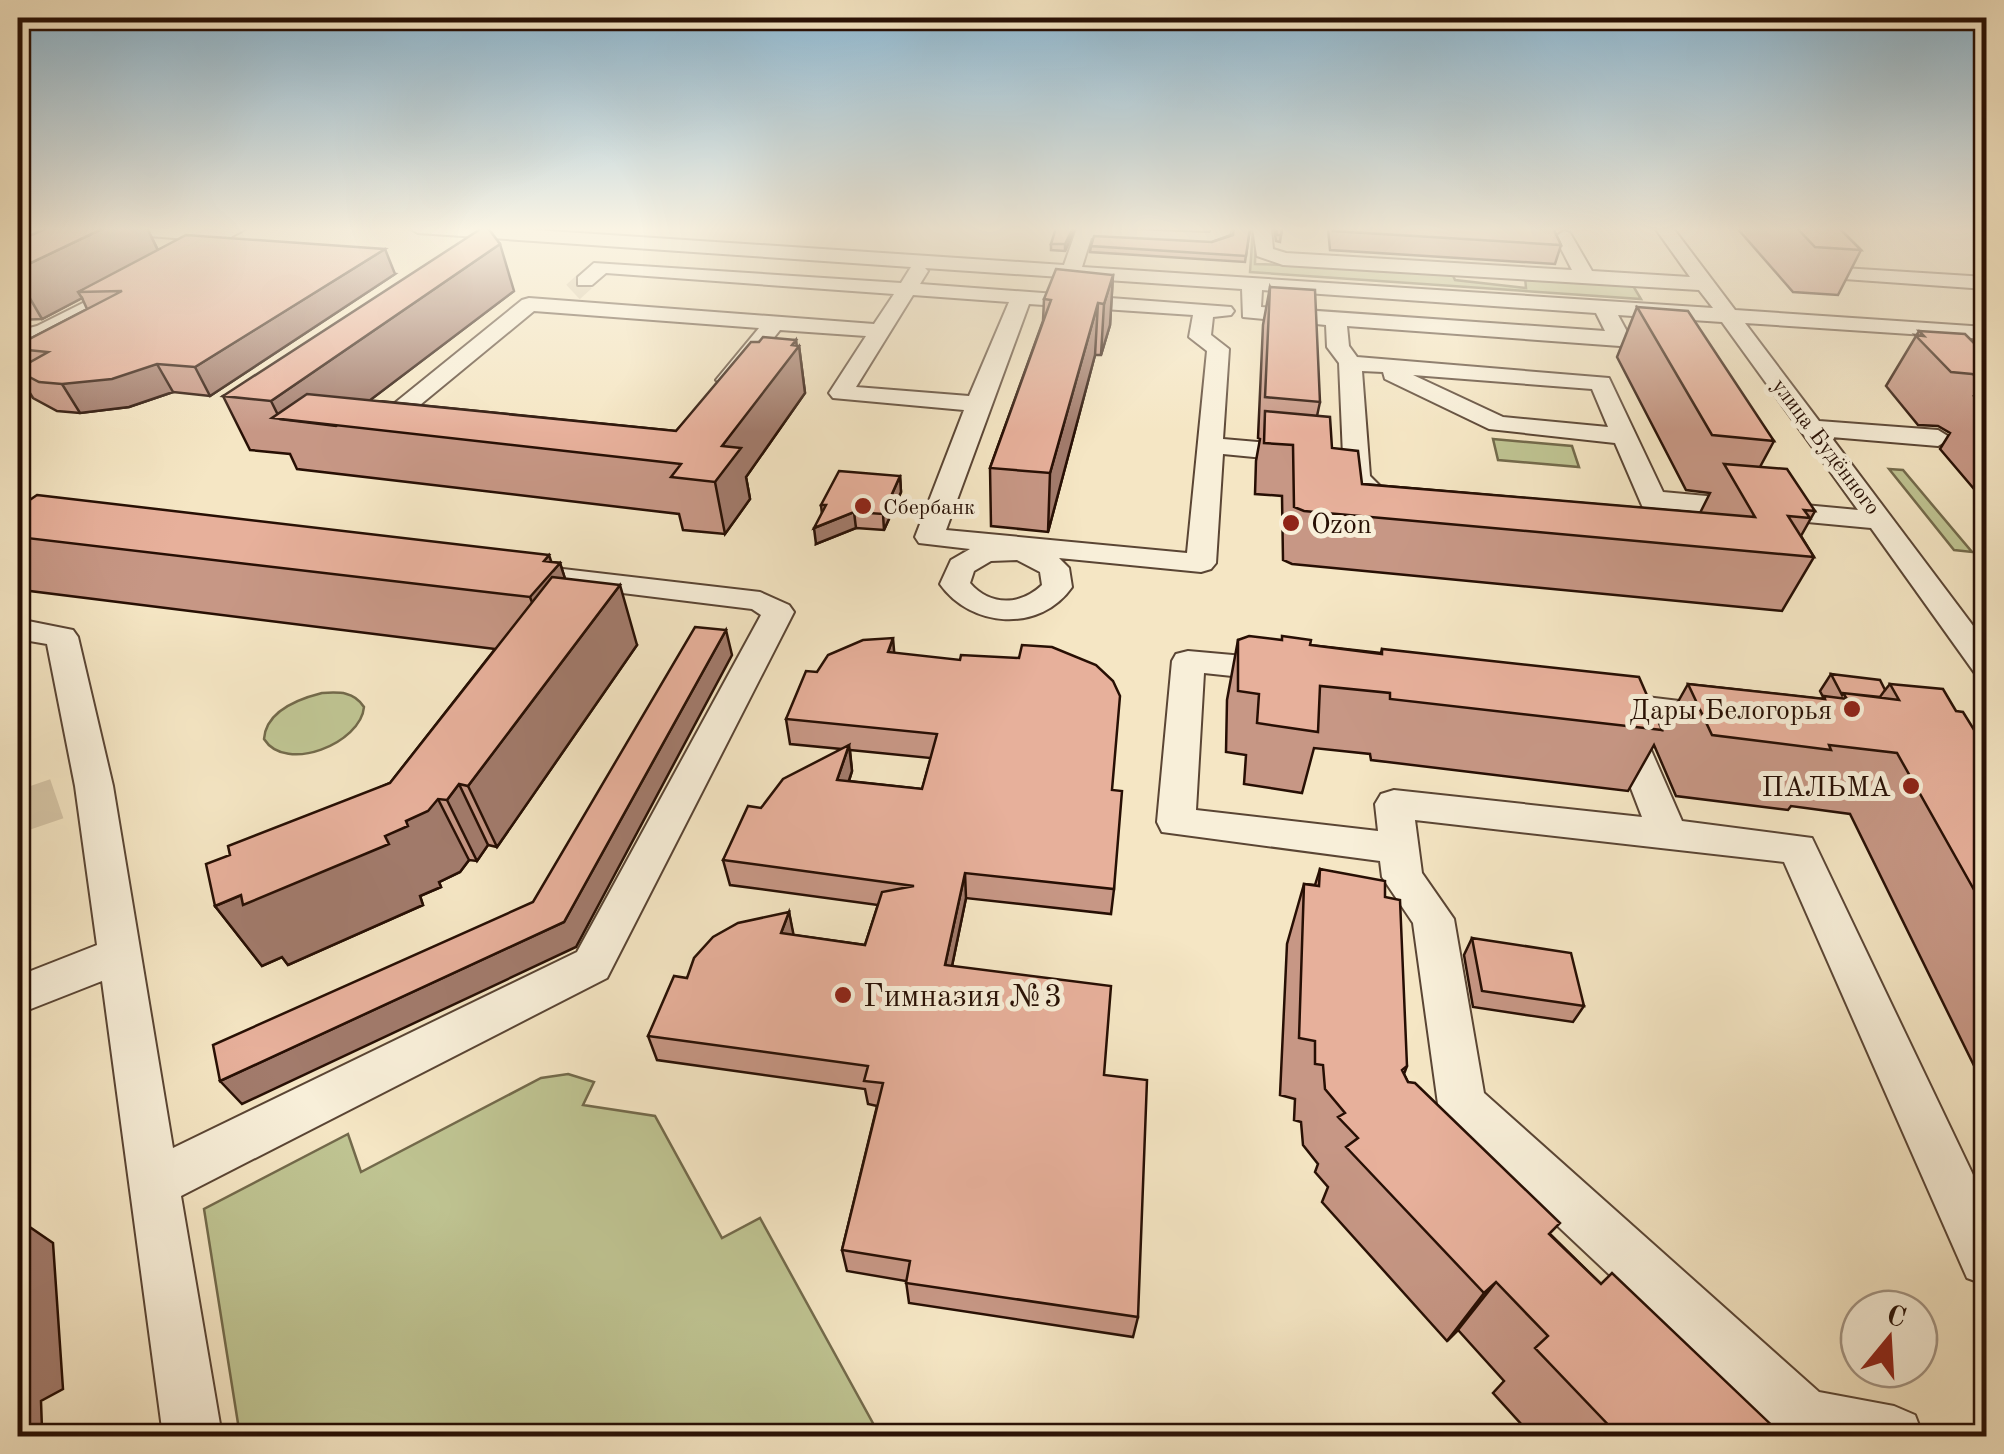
<svg xmlns="http://www.w3.org/2000/svg" width="2004" height="1454" viewBox="0 0 2004 1454" font-family="'Old Standard TT',serif">
<rect width="100%" height="100%" fill="#f5e6c4"/>
<filter id="stains"><feTurbulence type="fractalNoise" baseFrequency=".002" numOctaves="4"/><feColorMatrix values="0 0 0 0 .2 0 0 0 0 .09 0 0 0 0 .02 0 0 0 .5 -.17"/></filter>
<radialGradient id="worn" r=".72"><stop offset=".6" stop-color="#630" stop-opacity="0"/><stop offset="1" stop-color="#630" stop-opacity=".3"/></radialGradient>
<!-- green -->
<path fill="#bfc492" stroke="#736a4b" stroke-width="2.5" d="M1253 228H1256L1255 264 1451 271 1455 280 1526 288 1525 277 1632 284 1641 299 1250 272Z
M1493 439 1572 446 1579 467 1498 460Z
M1889 469 1903 470 1972 552 1954 550Z
M322 693C339 692 354 691 364 707 361 743 286 774 264 739 266 711 298 699 322 693Z
M568 1074 594 1082 583 1105 655 1116 722 1238 760 1218 880 1436H240L204 1209 348 1134 361 1172 541 1078Z"/>
<g fill="none" stroke-linecap="round" stroke-linejoin="round">
<!-- minor-tunnel-far1 -->
<path stroke="#d6c6a7" stroke-width="20" stroke-dasharray="20 10" stroke-linecap="butt" d="M573 292 585 281"/>
<!-- minor-tunnel -->
<path stroke="#d6c6a7" stroke-width="41" stroke-dasharray="41 21" stroke-linecap="butt" d="M18 812 94 786"/>
<!-- minor casing -->
<g stroke="#5a4534" stroke-width="4">
<path id="minor" d="M98 228H247L182 264 172 258 175 254 202 240 107 233Z
M409 228H504L1064 265 1077 228 1210 233 1213 228H1231L1228 240 1210 245 1091 238 1082 267 1713 308 1699 290 1283 265 1257 256 1253 228H1271L1273 249 1286 253 1572 270 1555 237 1564 231 1570 233 1592 271 1690 277 1655 228H1673L1735 310 1986 327V339L1745 323 1819 421 1938 430 1951 438 1938 446 1831 437 1986 643V675L1974 672 1871 528 1671 509 1685 539 1681 545 1649 544 1645 538 1653 531 1615 443 1489 429 1385 379 1383 372 1362 371 1370 476 1385 491 1372 499 1362 497 1344 479 1339 363 1327 347 1326 325 1243 317 1242 289 925 268 928 271 920 284 1231 307 1234 311 1231 315 1213 317 1211 335 1229 349 1223 439 1304 446 1317 454 1304 462 1223 454 1216 563 1211 569 1201 572 1059 558 1069 568 1072 587C1040 633 971 628 940 584L951 560 970 549 919 543 915 537 964 410 833 398 829 393 866 336 780 330 736 385 728 387 716 380 759 328 534 311 409 414 419 416 422 421 419 426H387L375 419 522 300 529 298 874 324 894 294 606 273 592 285H578V277L594 263 901 283 911 267 418 233ZM1262 290 1596 313 1605 331 1261 307ZM913 295 1009 302 969 396 856 387ZM1029 304 1193 315 1189 337 1207 351 1187 553 946 530ZM1618 315 1722 322 1858 510 1663 492 1609 378 1357 357 1349 346 1347 326 1620 346 1631 339ZM1413 375 1592 389 1608 427 1503 417ZM1017 560 1040 572 1042 585C1020 606 990 606 970 583L974 571 991 561Z
M1784 228H1803L1843 268 1986 277V289L1830 278Z
M127 281 137 287 134 291 52 336 18 343V331L37 326Z
M520 564 760 592 789 605 794 612 607 978 181 1196 222 1436H163L102 981 18 1014V976L97 945 75 786 47 644 18 639V619L73 630 78 637 113 786 173 1148 577 952 761 615 752 609 509 579 505 573 509 567Z
M1188 651 1279 659 1291 662 1296 670 1291 678 1279 681 1204 673 1196 810 1378 831 1375 804 1381 794 1394 790 1642 817 1606 723 1610 715 1593 711 1588 703 1593 695 1605 692 1729 707 1734 715 1729 723 1717 727 1637 718 1682 821 1812 838 1986 1202V1285L1967 1278 1784 862 1415 820 1422 873 1454 919 1484 1093 1819 1392 1894 1406 1915 1415 1923 1436H1781L1445 1120 1438 1104 1413 923 1382 877 1380 861 1162 832 1157 822 1172 661 1176 654Z"/>
</g>
<!-- minor -->
<use href="#minor" fill="#f8efd9" fill-rule="evenodd"/>
</g>
<!-- wall -->
<path fill="#c79785" stroke="#270f04" stroke-width="2.5" fill-rule="evenodd" d="M47 228H147L158 250 395 274 210 396 173 392 129 407 80 413 57 411 33 398 18 374V369L21 367 18 361V345L87 309 82 298 42 319 18 320V241Z
M1075 228 1065 251 1051 250V244Z
M1250 228 1245 262 1090 252 1091 246 1212 242Z
M1274 228H1282L1280 242 1276 241Z
M1328 228H1553L1561 245 1555 264 1330 250Z
M1737 228H1839L1861 250 1838 295 1793 292Z
M1113 275 1110 325 1101 355H1095L1048 532 991 526 990 468 1043 321 1044 299Z
M1270 287 1320 402 1317 416 1332 448 1362 484 1700 513 1710 493 1686 490 1617 357 1637 307 1774 441 1760 467 1815 511 1801 536 1814 557 1782 611 1292 564 1283 560 1282 496 1255 494 1256 461 1260 439 1258 438 1263 325Z
M514 291 370 400 676 431 759 342 796 340V345L799 346 805 393 746 477 750 499 725 534 683 530 679 514 297 469 290 454 250 450 223 396Z
M1919 331 1986 355V503L1940 449 1950 433 1938 426 1918 425 1886 386Z
M900 476 901 492 884 530 856 528 816 544 822 514 821 505Z
M18 508 560 563 565 579 637 645 497 847 488 845 477 861 469 860 460 872 439 882 441 887 420 896 423 905 288 965 282 957 262 966 215 906 230 855 390 783 495 649 22 590 18 585Z
M1238 640 1310 645 1381 653 1382 649 1662 730 1688 684 1822 699 1823 697 1820 691 1831 674 1885 690 1890 684 1956 711 1986 749V1090L1850 814 1791 806 1788 810 1676 796 1654 745 1628 791 1371 760 1370 754 1314 748 1302 793 1244 784 1246 755 1226 752 1227 700Z
M894 653 1112 790 1114 889 1111 914 966 898 952 966 1104 1075 1138 1317 1133 1337 909 1303 906 1281 847 1271 842 1250 877 1106 868 1104 865 1089 657 1060 648 1036 687 978 789 912 793 935 865 945 878 905 730 885 723 860 761 808 841 749 790 744 786 719 817 672ZM850 750 931 758 922 789 849 781 852 771Z
M1320 869 1385 897 1407 1066 1404 1074 1408 1082 1551 1235 1601 1284 1783 1436H1532L1493 1393 1504 1381 1458 1330 1447 1341 1322 1202 1328 1187 1315 1172 1318 1164 1303 1145 1301 1122 1294 1120 1295 1099 1280 1095 1287 944 1304 884 1315 885Z
M1472 938 1584 1006 1573 1022 1473 1007 1464 955Z"/>
<!-- shaded-wall -->
<path fill="#a27b6c" stroke="#270f04" stroke-width="2.5" d="M104 228H147L161 257 78 292 82 298 42 319 18 278V269Z
M1073 228H1075L1065 251V244Z
M500 244 514 291 336 426 280 419 271 401Z
M385 249 395 274 210 396 195 367Z
M1113 275 1110 325 1101 355 1104 304Z
M1098 303 1095 355 1048 532 1050 473Z
M796 340 797 348 799 346 805 393 746 477 750 499 725 534 715 482 722 446Z
M157 364 173 392 129 407 80 413 62 384Z
M900 476 901 492 884 530 883 514Z
M854 512 856 528 816 544 814 528Z
M549 555 554 570 560 563 579 622 552 656 530 597 544 561Z
M620 585 637 645 497 847 468 786Z
M726 630 732 655 576 947 242 1104 220 1081 564 922Z
M893 638 895 662 888 652Z
M849 745 852 771 841 805 837 780Z
M459 784 488 845 477 861 447 800Z
M438 799 469 860 460 872 439 882 441 887 420 896 423 905 288 965 282 957 262 966 215 906 385 836Z
M18 848 26 858 29 921 18 925Z
M965 873 966 898 947 990 945 965Z
M789 912 794 937 781 933Z
M18 1203 20 1204 21 1221 53 1243 63 1389 41 1401 42 1429 29 1436H18Z
M1496 1282 1458 1330 1447 1341 1484 1293Z"/>
<!-- building -->
<path fill="#e7b09b" stroke="#270f04" stroke-width="2.5" d="M47 228H104L18 269V241Z
M482 228H488L500 244 271 401 223 396Z
M1056 228H1073L1065 244H1051Z
M1234 228H1250L1246 256 1091 246 1094 236 1212 242 1233 235Z
M1276 228H1282L1281 235H1277Z
M1333 228H1553L1561 245 1333 231Z
M1797 228H1839L1861 250 1815 247Z
M186 235 385 249 195 367 157 364 112 379 62 384 39 382 18 371V369L48 352 18 349V345L122 291 78 292Z
M1056 269 1113 275 1104 304 1098 303 1050 473 990 468 1051 300 1044 299Z
M1270 287 1315 290 1320 402 1265 397Z
M1637 307 1688 311 1774 441 1712 435Z
M1919 331 1965 334 1986 355V381L1972 374 1951 372 1915 335 1924 336Z
M763 337 796 340 792 345 799 346 722 446 741 448 715 482 671 477 681 464 272 418 307 394 676 431 751 342H759Z
M1986 388V408L1974 396Z
M1265 411 1330 417 1332 448 1358 451 1362 484 1755 517 1724 464 1787 469 1815 511 1804 510 1810 518 1788 516 1814 557 1304 511 1294 507 1293 445 1264 443Z
M839 471 900 476 883 514 854 512 814 528 826 505H821Z
M37 495 549 555 544 561 560 563 530 597 18 537V508Z
M552 577 620 585 468 786 459 784 447 800 438 799 428 811 406 821 408 826 385 836 389 844 243 905 241 895 215 906 206 864 230 855 228 846 390 783Z
M695 627 726 630 564 922 220 1081 213 1045 533 902Z
M1249 636 1282 640V636L1311 640 1310 645 1382 654V649L1639 677 1662 730 1390 699V693L1320 686 1318 732 1257 723 1259 694 1238 691V640Z
M893 638 888 652 960 660 961 655 1019 658 1022 645 1052 647 1096 665 1113 681 1120 696 1112 790 1122 791 1114 889 965 873 945 965 1111 986 1104 1075 1147 1080 1138 1317 906 1283 910 1261 842 1250 883 1083 864 1081 868 1066 648 1036 674 976 687 978 694 958 713 937 738 923 789 912 781 933 865 945 882 892 914 886 723 860 748 806 761 808 783 779 849 745 837 780 922 789 937 734 786 719 806 671 817 672 828 655 863 640Z
M1831 674 1880 680 1885 690 1880 697 1843 693 1842 695Z
M1688 684 1825 699 1824 696 1847 699 1843 693 1899 700 1890 684 1943 689 1956 711 1963 712 1986 749V911L1897 753 1829 745 1831 750 1712 735Z
M1320 869 1385 881V897L1400 900 1407 1066 1402 1070 1408 1082 1415 1083 1560 1223 1549 1234 1601 1284 1612 1273 1783 1436H1619L1535 1348 1548 1336 1496 1282 1484 1293 1346 1147 1358 1138 1338 1117 1345 1113 1325 1089 1323 1065 1315 1064V1041L1299 1038 1304 884 1319 886Z
M1472 938 1571 953 1584 1006 1482 991Z"/>
<!-- sky -->
<linearGradient id="sky" x2="0" y2="1"><stop stop-color="#8ab8d5"/><stop offset="0.53" stop-color="#faf4e4"/><stop offset="1" stop-color="#faf4e4" stop-opacity="0"/></linearGradient>
<rect width="2004" height="432" fill="url(#sky)"/>
<!-- markers -->
<g fill="#8f2418" stroke="#f8efd9" stroke-width="4">
<circle cx="863" cy="506" r="10"/>
<circle cx="1291" cy="523" r="10"/>
<circle cx="1852" cy="709" r="10"/>
<circle cx="1911" cy="786" r="10"/>
<circle cx="843" cy="995" r="10"/>
</g>
<g text-anchor="middle" stroke-width="10" stroke-linejoin="round" paint-order="stroke">
<!-- far-street labels -->
<g font-size="22" fill="#270f04" stroke="#f8efd9">
<text transform="translate(1827 446) rotate(53)" y="8">улица Будённого</text>
</g>
<!-- far-poi labels -->
<g font-size="22" fill="#270f04" stroke="#f8efd9" text-anchor="start">
<text x="883" y="514">Сбербанк</text>
</g>
<!-- poi labels -->
<g font-size="28" fill="#270f04" stroke="#f8efd9" text-anchor="end">
<text x="1311" y="533" text-anchor="start">Ozon</text>
<text x="1832" y="719">Дары Белогорья</text>
<text x="1891" y="796">ПАЛЬМА</text>
</g>
<!-- near-poi labels -->
<g font-size="32" fill="#270f04" stroke="#f8efd9" text-anchor="start">
<text x="863" y="1006">Гимназия №3</text>
</g>
</g>
<!-- margin -->
<rect width="2004" height="1454" fill="none" stroke="#f5e6c4" stroke-width="60"/>
<rect x="20" y="20" width="1964" height="1414" fill="none" stroke="#270f04" stroke-width="5"/>
<rect x="30" y="30" width="1944" height="1394" fill="none" stroke="#270f04" stroke-width="2.5"/>
<!-- north arrow -->
<g transform="translate(1889 1339) rotate(18)"><circle r="48" fill="#f8efd9" stroke="#a49584" stroke-width="2.5"/>
<path d="M0-8L18 38L0 25L-18 38Z" fill="#8f2418"/>
<text y="-15" font-size="28" font-weight="bold" text-anchor="middle" fill="#270f04">С</text>
</g>
<rect width="100%" height="100%" filter="url(#stains)"/>
<rect width="100%" height="100%" fill="url(#worn)"/>
</svg>
